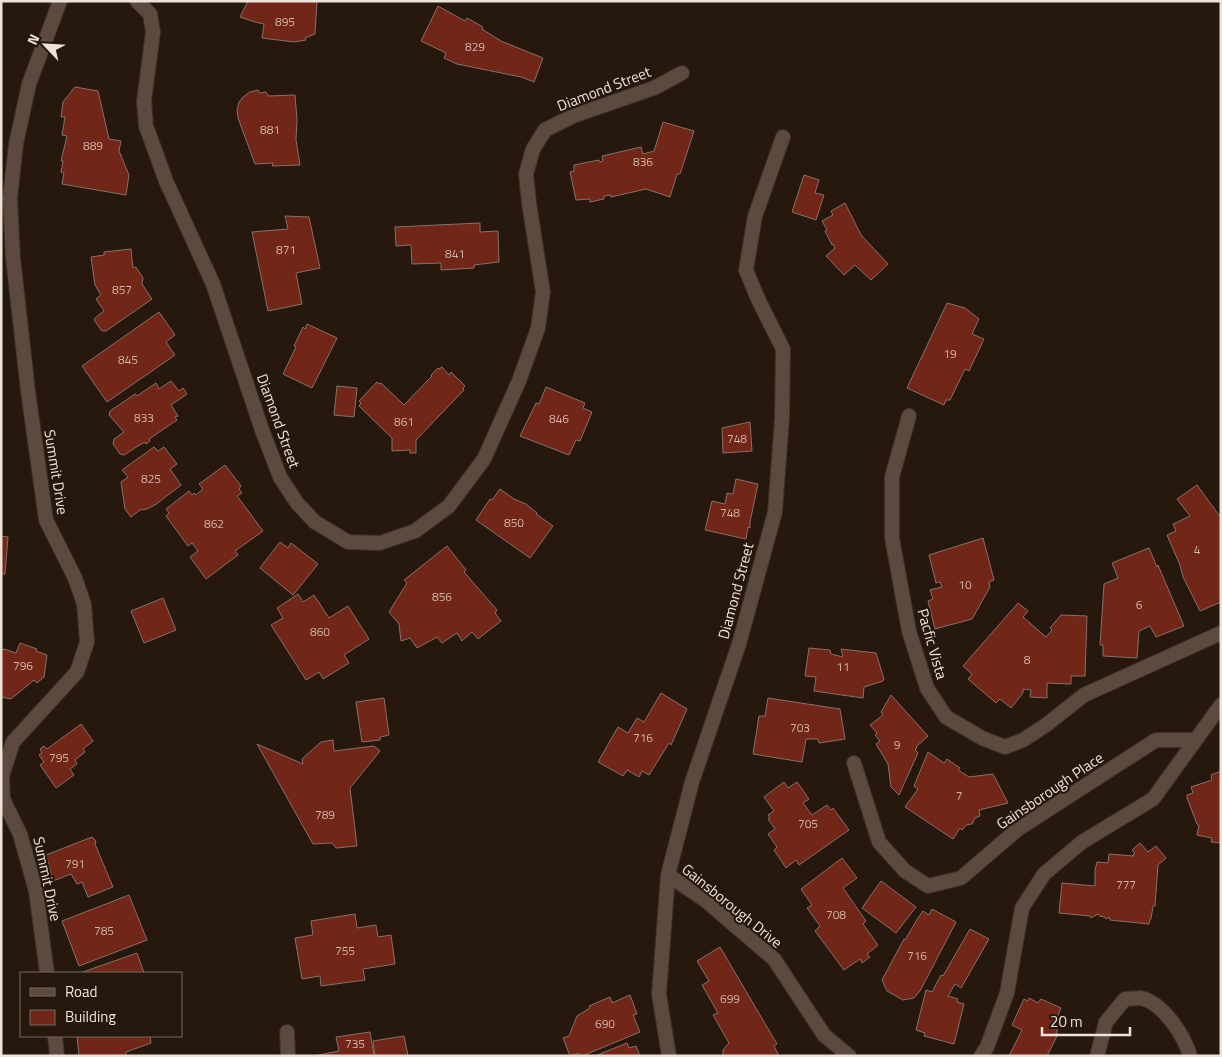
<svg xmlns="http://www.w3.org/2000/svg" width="1222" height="1057" viewBox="0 0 1222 1057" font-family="'Titillium Web',sans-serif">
<rect width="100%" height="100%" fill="#26180c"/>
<!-- building -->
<path fill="#712618" stroke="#87706a" d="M248 1H317L315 34 305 38 306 40 294 42 262 38 264 24 255 22 240 17Z
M438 6 465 21 467 18 483 27 482 29 501 41 543 58 534 82 521 77 457 64 444 58 446 53 421 41Z
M75 87 98 91 109 139 121 141 119 151 129 175 126 195 62 184 64 173 61 172 63 161H61L67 136 62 135 65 117H61L63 102Z
M258 90 260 93 266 92 268 96 295 95 297 120 296 140 300 165 272 166 273 163 255 164 238 118 237 110 239 102 243 97 250 92Z
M663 122 694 131 680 174H677L670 197 646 189 611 197V195L604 196V199L590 202V199L576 200 570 172 574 171V165L599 160 600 162 603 161 602 156 641 147 643 154 654 151Z
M804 175 819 180 815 193 824 195 816 220 792 212Z
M845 203 861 235 888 264 871 280 855 265 844 275 826 256 835 248 833 244 832 245 825 231 827 230 822 221 833 215 831 211Z
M285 216 309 217 320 268 296 273 302 304 268 311 252 232 288 229Z
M480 223V232L498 231 499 262 474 265V268L441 270V263L412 264 411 245 396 246 395 227Z
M131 249 133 268 136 267 143 278 142 284 152 299 106 331H102L94 320 95 318 104 311 96 299 101 295 95 285 91 257 104 255V252Z
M947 303 965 308 979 319 972 334 984 339 969 371 965 369 950 400H946L944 405 907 388Z
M159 312 175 335 166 342 175 355 107 402 82 366Z
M307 324 337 338 312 388 283 374 296 347 294 346 303 327 305 329Z
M442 367 449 375 451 372 465 386 463 388 464 390 416 440V453H410V450L392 451V438L359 406 361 403 359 401 377 382 379 384 381 383 404 405 432 376 431 375 438 368 439 369Z
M171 381 179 391 183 388 187 394 171 405 178 416 175 417 177 420 149 439 150 441 146 444 145 442 138 446 124 455 120 454 113 444 114 439 124 432 109 415 110 411 135 394 137 396 156 383 159 389Z
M337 386 357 388 354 417 334 415Z
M546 387 585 403 583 408 592 412 580 441 576 440 569 455 520 436 536 403 539 404Z
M750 422 752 451 723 453 722 428Z
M154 447 158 451 164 447 177 464 170 469 181 485 155 505 147 509 140 510 131 517 125 509 121 482 128 477 122 470Z
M225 465 241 486 239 489 242 493 237 496 263 531 235 551 238 555 206 579 190 557 198 551 192 543 188 546 166 516 169 513 166 509 189 491 192 495 194 493 196 495 203 489 199 484Z
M736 479 758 484 750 522V528L748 527 746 539 705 530 712 501 725 504 727 493 733 494Z
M1197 485 1221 518V602L1200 611 1183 577 1180 565 1167 535 1176 531 1173 524 1190 516 1177 499Z
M500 489 514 499 526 504 537 513 536 514 553 526 530 558 476 520 490 499 492 500Z
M1 536 8 537 5 574H1Z
M983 538 994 580 989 582 990 587 972 619 935 629 928 601 933 599 930 590 942 587 940 582 936 583 929 555Z
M280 542 288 548 291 543 318 564 293 595 260 568Z
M447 546 466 570 464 572 497 610 495 613 501 621 478 639 472 632 462 641 457 633 442 643 437 637 417 648 410 638 401 641 399 624 389 612 407 583 404 580Z
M1149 548 1157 567 1158 565 1184 626 1156 637 1150 626 1139 631 1137 658 1103 656V645H1100L1104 584 1118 578 1112 563Z
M298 594 303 602 314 595 329 618 348 606 369 639 344 655 349 663 323 679 319 672 306 680 271 625 283 618 277 608Z
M163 598 176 630 144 643 131 611Z
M1018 603 1028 611 1023 617 1046 637 1052 630 1050 628 1061 615 1087 616 1085 676H1071V684L1047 683V698L1030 697 1031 690 1023 689V693L1011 708 1000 699 996 703 968 679 972 674 963 666Z
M20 643 37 649 36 651 47 655 44 677 37 683 34 680 11 699 1 697V649L3 650 4 649 16 653Z
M809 648 830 650 831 654 843 657 841 649 876 653 884 679 883 681 864 687 863 698 814 691 816 677 805 676Z
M661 693 687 709 671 745 669 743 649 775 642 771 639 777 627 770 623 776 598 762 618 727 628 733 637 718 644 722Z
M891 695 928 736 916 747 917 748 915 750 918 753 899 795 891 787 888 764 876 744 880 741 875 735 877 733 870 725 883 715 881 712Z
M384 698 389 735 380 737V740L362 742 356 702Z
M768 698 840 709 845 739 819 743 818 739H806L802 762 753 754 759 716H765Z
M81 724 93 741 83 749 85 752 75 760 77 764 70 769 74 775 56 788 40 765 44 762 39 755 42 753 40 749 44 746 47 749Z
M333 740 334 751 374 746 380 751 350 788 357 846 336 848 332 843 313 844 257 744 303 764 302 759 321 742Z
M928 752 944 763 947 759 960 768 958 770 969 777 993 774 1008 803 979 810 980 816 975 818 972 824 966 825 962 830 960 828 953 839 905 807 918 789 914 786Z
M1221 771V843L1211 842 1212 838 1197 835 1199 825 1197 824 1187 798V795L1193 793 1191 787 1212 780 1211 775Z
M784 782 788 788 797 782 809 799 803 803 812 815 827 805 831 810 833 808 849 830 799 865 796 860 786 868 774 850 777 847 768 834 775 829 768 819 770 818 768 815 774 811 764 797Z
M92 837 96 841 95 844 113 887 88 897 82 882 77 884 71 874 53 881 46 855Z
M1140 843 1148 852 1156 846 1166 858 1158 865 1155 906H1153L1151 919H1150L1149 924 1110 920 1109 917 1107 919 1102 916 1101 917 1098 914 1091 918 1090 916 1059 913 1062 883 1095 886V870L1097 862 1108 863 1109 854 1134 856 1133 855 1135 853 1132 850Z
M842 858 857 878 843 888 866 921 863 924 878 945 867 954 870 957 862 963 860 959 844 970 815 931 820 926 807 908 812 905 801 889Z
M881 881 916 907 896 933 862 908Z
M129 895 147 940 79 966 62 921Z
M932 909 956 922 920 991 914 998 903 1000 887 991 882 980 904 939 905 940 918 918 923 911 929 915Z
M355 914 357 928 376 925 378 937 391 935 395 964 363 969 365 980 321 986 320 976 302 979 295 938 313 935 311 921Z
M970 929 989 939 961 988 955 984 948 996 958 999 957 1002 964 1004 954 1044 924 1036 925 1033 916 1030 926 990 932 992 941 975 943 976Z
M720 947 777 1044 774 1046 779 1056H723V1050L729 1043 713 1015 718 1013 702 985 709 981 697 961Z
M137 953 144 973H80Z
M630 995 637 1014 633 1015 640 1032 582 1056 579 1053 570 1056 563 1038 569 1036 577 1016 590 1008 589 1006 610 997 612 1003Z
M1029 998 1038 1003 1041 999 1061 1008 1055 1023 1060 1025 1056 1033 1058 1034 1047 1056H1009L1022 1030 1012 1025 1024 999 1028 1001Z
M370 1032 374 1056H314L339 1051 336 1037Z
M77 1036H150L151 1043 126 1052V1056H79Z
M404 1036 408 1056H375L373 1041Z
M627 1043 629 1048 636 1046 640 1056H595Z"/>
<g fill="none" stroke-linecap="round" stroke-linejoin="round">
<!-- minor casing -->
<g stroke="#3b312c" stroke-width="16">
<path id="minor" d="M137 1 150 14 153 32 144 101 146 126 166 181 213 284 262 430 280 477 297 503 315 522 348 542 380 543 415 531 449 506 484 459 519 381 538 328 543 292 529 203 526 174 533 149 545 130 573 116 654 88 682 73
M909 416 892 477V538L909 631 927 688 946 717 982 738 1005 747 1023 740 1046 725 1084 695 1221 633
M854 763 879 842 905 871 928 886 961 878 1018 829 1156 740H1195
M668 875 705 900 774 959 824 1035 849 1056
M287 1032 288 1056
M669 1056 659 994 668 875 692 782 739 644 775 512 782 418 783 349 758 299 746 270 755 216 783 137
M981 1056 987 1047 1007 993 1022 908 1044 874 1082 842 1153 799 1221 705
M1097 1056 1106 1022 1125 999C1130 999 1136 998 1141 998 1163 1003 1184 1035 1190 1056"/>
</g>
<!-- tertiary casing -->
<g stroke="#3b312c" stroke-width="16">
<path id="tertiary" d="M47 973 36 891 20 834 3 799 2 776 13 742 77 672 87 642 84 604 75 578 46 520 28 391 13 258 10 198 16 144 29 84 60 1
M55 1036 57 1056"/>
</g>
<!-- minor -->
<use href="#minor" stroke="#5b4a3d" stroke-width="14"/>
<!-- tertiary -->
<use href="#tertiary" stroke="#5b4a3d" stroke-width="14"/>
</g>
<g text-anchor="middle" stroke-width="4.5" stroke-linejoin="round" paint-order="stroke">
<!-- number labels -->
<g font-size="12" fill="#ceb4aa">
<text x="285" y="26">895</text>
<text x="475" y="51">829</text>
<text x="270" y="134">881</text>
<text x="93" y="150">889</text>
<text x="643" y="166">836</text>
<text x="286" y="254">871</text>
<text x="455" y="258">841</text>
<text x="122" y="294">857</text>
<text x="950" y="358">19</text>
<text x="128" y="364">845</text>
<text x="144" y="422">833</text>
<text x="559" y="423">846</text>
<text x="404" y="426">861</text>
<text x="737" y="443">748</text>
<text x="151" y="483">825</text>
<text x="730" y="517">748</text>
<text x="514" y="527">850</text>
<text x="214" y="528">862</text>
<text x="1197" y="554">4</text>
<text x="965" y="589">10</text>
<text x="442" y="601">856</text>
<text x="1139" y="609">6</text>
<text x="320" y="636">860</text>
<text x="1027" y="664">8</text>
<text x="23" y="670">796</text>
<text x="843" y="671">11</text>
<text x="800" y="732">703</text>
<text x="643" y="742">716</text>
<text x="897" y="749">9</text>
<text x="59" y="762">795</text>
<text x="959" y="800">7</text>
<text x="325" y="819">789</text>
<text x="808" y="828">705</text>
<text x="75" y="868">791</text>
<text x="1126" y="889">777</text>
<text x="836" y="919">708</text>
<text x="104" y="935">785</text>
<text x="345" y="955">755</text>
<text x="917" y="960">716</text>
<text x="730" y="1003">699</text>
<text x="605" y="1028">690</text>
<text x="355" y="1048">735</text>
</g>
<!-- street labels -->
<g font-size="15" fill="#ede3da" stroke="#26180c">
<text transform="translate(604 89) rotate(-21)" y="5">Diamond Street</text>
<text transform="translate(278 421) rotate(70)" y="5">Diamond Street</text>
<text transform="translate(56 472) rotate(81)" y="5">Summit Drive</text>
<text transform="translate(736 591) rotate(-75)" y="5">Diamond Street</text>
<text transform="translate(932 644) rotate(74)" y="5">Pacfic Vista</text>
<text transform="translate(1050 791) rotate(-34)" y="5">Gainsborough Place</text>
<text transform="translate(47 879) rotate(78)" y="5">Summit Drive</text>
<text transform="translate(732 906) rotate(39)" y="5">Gainsborough Drive</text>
</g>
</g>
<!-- border -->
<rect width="1222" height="1057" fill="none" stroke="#ede3da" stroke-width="5"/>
<!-- legend -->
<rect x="20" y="972" width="162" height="65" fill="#26180c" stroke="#76695e"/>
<rect x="30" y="988" width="25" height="8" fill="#5b4a3d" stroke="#76695e"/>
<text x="65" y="997" font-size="15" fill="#ede3da">Road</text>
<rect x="30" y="1010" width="25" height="15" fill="#712618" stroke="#76695e"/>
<text x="65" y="1022" font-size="15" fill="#ede3da">Building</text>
<!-- north arrow -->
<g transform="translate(45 45) rotate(295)" stroke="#26180c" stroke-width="4" paint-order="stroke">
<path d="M0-4L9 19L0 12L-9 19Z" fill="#ede3da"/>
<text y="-8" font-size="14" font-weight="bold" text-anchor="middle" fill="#ede3da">N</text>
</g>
<!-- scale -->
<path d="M1042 1027v8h88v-8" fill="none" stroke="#ede3da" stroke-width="2.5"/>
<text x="1050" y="1027" font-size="15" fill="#ede3da" stroke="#26180c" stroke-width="4" paint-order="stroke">20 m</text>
</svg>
